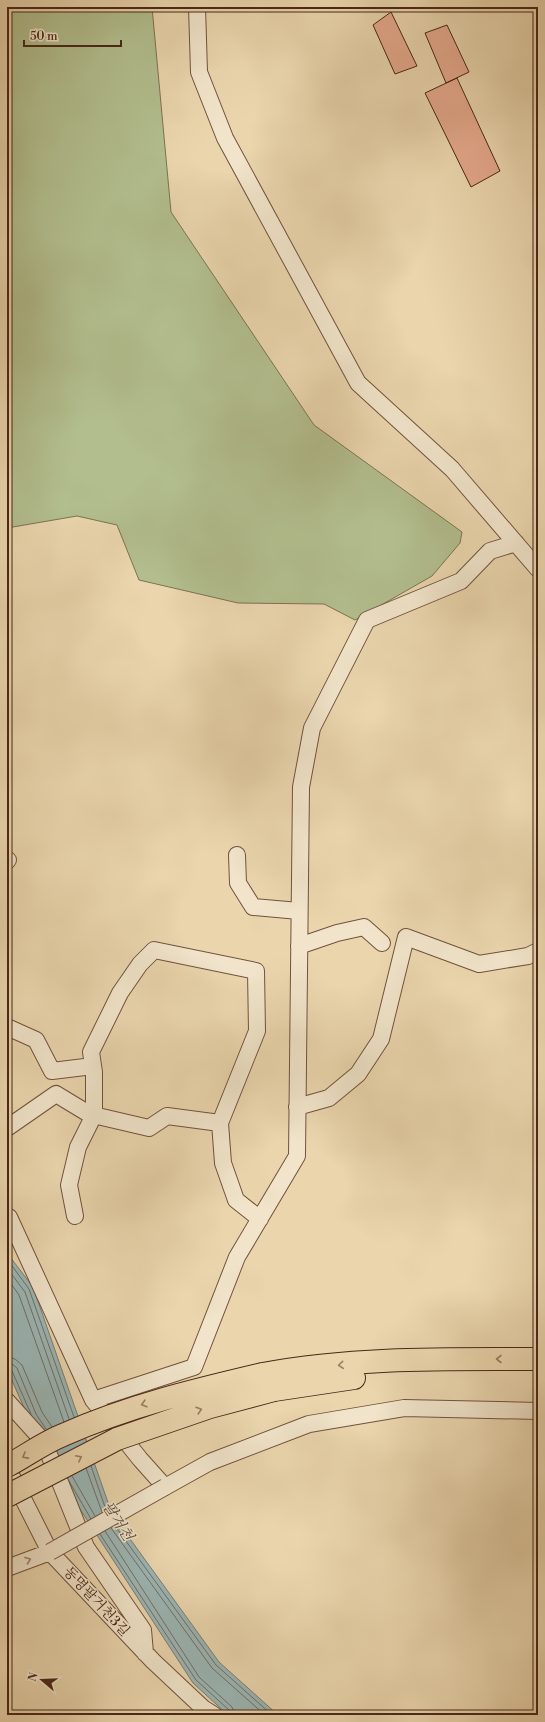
<svg xmlns="http://www.w3.org/2000/svg" width="545" height="1722" viewBox="0 0 545 1722" font-family="'Libre Bodoni','Noto Serif KR',serif">
<rect width="100%" height="100%" fill="#ead5ad"/>
<filter id="stains"><feTurbulence type="fractalNoise" baseFrequency=".005" numOctaves="4"/><feColorMatrix values="0 0 0 0 .2 0 0 0 0 .09 0 0 0 0 .02 0 0 0 .5 -.17"/></filter>
<radialGradient id="worn" r=".72"><stop offset=".6" stop-color="#630" stop-opacity="0"/><stop offset="1" stop-color="#630" stop-opacity=".3"/></radialGradient>
<!-- green -->
<path fill="#b2be8e" stroke="#7e7253" d="M7 7H152L171 212 314 425 462 532 460 543 432 576 355 620 324 604 238 603 139 580 117 525 77 516 7 528Z"/>
<!-- water -->
<path fill="#9bb6b4" stroke="#7a7d76" d="M7 1253 33 1287 112 1514 219 1662 278 1715H228L193 1683 80 1509 44 1442 29 1419 7 1369Z"/>
<g fill="none" stroke-linecap="round" stroke-linejoin="round">
<!-- shore -->
<path stroke="#726e66" stroke-width="1" d="M7 1259 29 1289 74 1417
M7 1268 25 1292 69 1419
M7 1278 19 1295 64 1422
M7 1357 15 1359 22 1365 42 1412 52 1427
M7 1363 12 1364 17 1368 36 1414 46 1429
M7 1369 12 1371 31 1414
M91 1466 106 1510
M86 1468 102 1512
M72 1476 95 1516
M69 1481 91 1519
M115 1526 216 1665 272 1715
M111 1528 212 1668 265 1715
M105 1531 199 1677 232 1707 235 1715
M100 1534 196 1680 229 1710 230 1715"/>
</g>
<!-- building -->
<path fill="#e3a88b" stroke="#492718" d="M391 12 417 66 395 74 373 25Z
M447 25 469 72 446 83 425 33Z
M457 78 500 171 471 187 425 93Z"/>
<g fill="none" stroke-linecap="round" stroke-linejoin="round">
<!-- minor casing -->
<g stroke="#71523d" stroke-width="18">
<path id="minor" d="M197 7 199 72 225 138 358 383 452 469 538 569
M237 855 238 883 253 907 299 911
M7 861 8 860
M299 946 337 933 364 927 382 943
M7 1027 36 1040 52 1071 93 1066
M297 1107 329 1098 358 1074 381 1039 406 937 479 964 528 956 538 951
M7 1128 56 1094 89 1114 149 1128 167 1116 220 1123 223 1163 236 1200 260 1219
M75 1216 69 1185 78 1147 94 1115V1072L91 1052 120 993 140 964 154 950 256 971 257 1031 220 1123
M7 1218 9 1217 93 1400 140 1459 165 1487 210 1462 309 1424 404 1408 538 1411
M93 1400 194 1367 237 1257 297 1156 301 787 312 728 367 620 461 581 490 551 516 543
M7 1401 44 1442 86 1547 143 1630 145 1653
M7 1467 50 1552 153 1661 203 1708 214 1715
M7 1568 50 1552"/>
</g>
<!-- highway casing -->
<g stroke="#492718" stroke-width="24">
<path id="highway" d="M263 1374C353 1357 447 1359 538 1359
M274 1390 354 1378"/>
</g>
<!-- minor -->
<use href="#minor" stroke="#f1e4ca" stroke-width="16"/>
<!-- highway -->
<use href="#highway" stroke="#ead5ad" stroke-width="22"/>
<!-- minor-bridge casing -->
<g stroke="#71523d" stroke-width="18" stroke-linecap="butt">
<path id="minor-bridge" d="M50 1552 165 1487"/>
</g>
<!-- highway-bridge casing -->
<g stroke="#492718" stroke-width="24" stroke-linecap="butt">
<path id="highway-bridge" d="M7 1466C26 1456 43 1443 63 1435 128 1406 195 1390 263 1374
M7 1496 117 1439 210 1407 274 1390"/>
</g>
<!-- minor-bridge -->
<use href="#minor-bridge" stroke="#f1e4ca" stroke-width="16"/>
<!-- highway-bridge -->
<use href="#highway-bridge" stroke="#ead5ad" stroke-width="22"/>
</g>
<!-- one-way arrows -->
<defs><path id="oneway-chevron" d="M-2-3.5L2.5 0L-2 3.5" fill="none" stroke-width="1.6" stroke-linecap="round" stroke-linejoin="round"/></defs>
<g stroke="#9a7e62">
<use href="#oneway-chevron" transform="translate(499 1359) rotate(180)"/>
<use href="#oneway-chevron" transform="translate(341 1365) rotate(175)"/>
<use href="#oneway-chevron" transform="translate(144 1404) rotate(164)"/>
<use href="#oneway-chevron" transform="translate(199 1410) rotate(-17)"/>
<use href="#oneway-chevron" transform="translate(25 1456) rotate(151)"/>
<use href="#oneway-chevron" transform="translate(79 1458) rotate(-27)"/>
</g>
<use stroke="#9d8671" href="#oneway-chevron" transform="translate(28 1560) rotate(-21)"/>
<g text-anchor="middle" stroke-width="3" stroke-linejoin="round" paint-order="stroke">
<!-- street labels -->
<g font-size="14" fill="#492718" stroke="#f1e4ca">
<text transform="translate(97 1601) rotate(47)" y="5">동명팔거천3길</text>
</g>
<!-- water labels -->
<g font-size="15" font-style="italic" fill="#5e4b3f" stroke="#f1e4ca">
<text transform="translate(118 1521) rotate(57)" y="5">팔거천</text>
</g>
</g>
<!-- margin -->
<rect width="545" height="1722" fill="none" stroke="#ead5ad" stroke-width="24"/>
<rect x="8" y="8" width="529" height="1706" fill="none" stroke="#492718" stroke-width="2"/>
<rect x="12" y="12" width="521" height="1698" fill="none" stroke="#492718"/>
<!-- north arrow -->
<g transform="translate(42 1680) rotate(289)" stroke="#f1e4ca" stroke-width="3" paint-order="stroke">
<path d="M0-3L7 15L0 10L-7 15Z" fill="#492718"/>
<text y="-6" font-size="11" font-weight="bold" text-anchor="middle" fill="#492718">N</text>
</g>
<!-- scale -->
<path d="M24 40v6h97v-6" fill="none" stroke="#492718" stroke-width="2"/>
<text x="30" y="40" font-size="12" fill="#492718" stroke="#f1e4ca" stroke-width="3" paint-order="stroke">50 m</text>
<rect width="100%" height="100%" filter="url(#stains)"/>
<rect width="100%" height="100%" fill="url(#worn)"/>
</svg>
